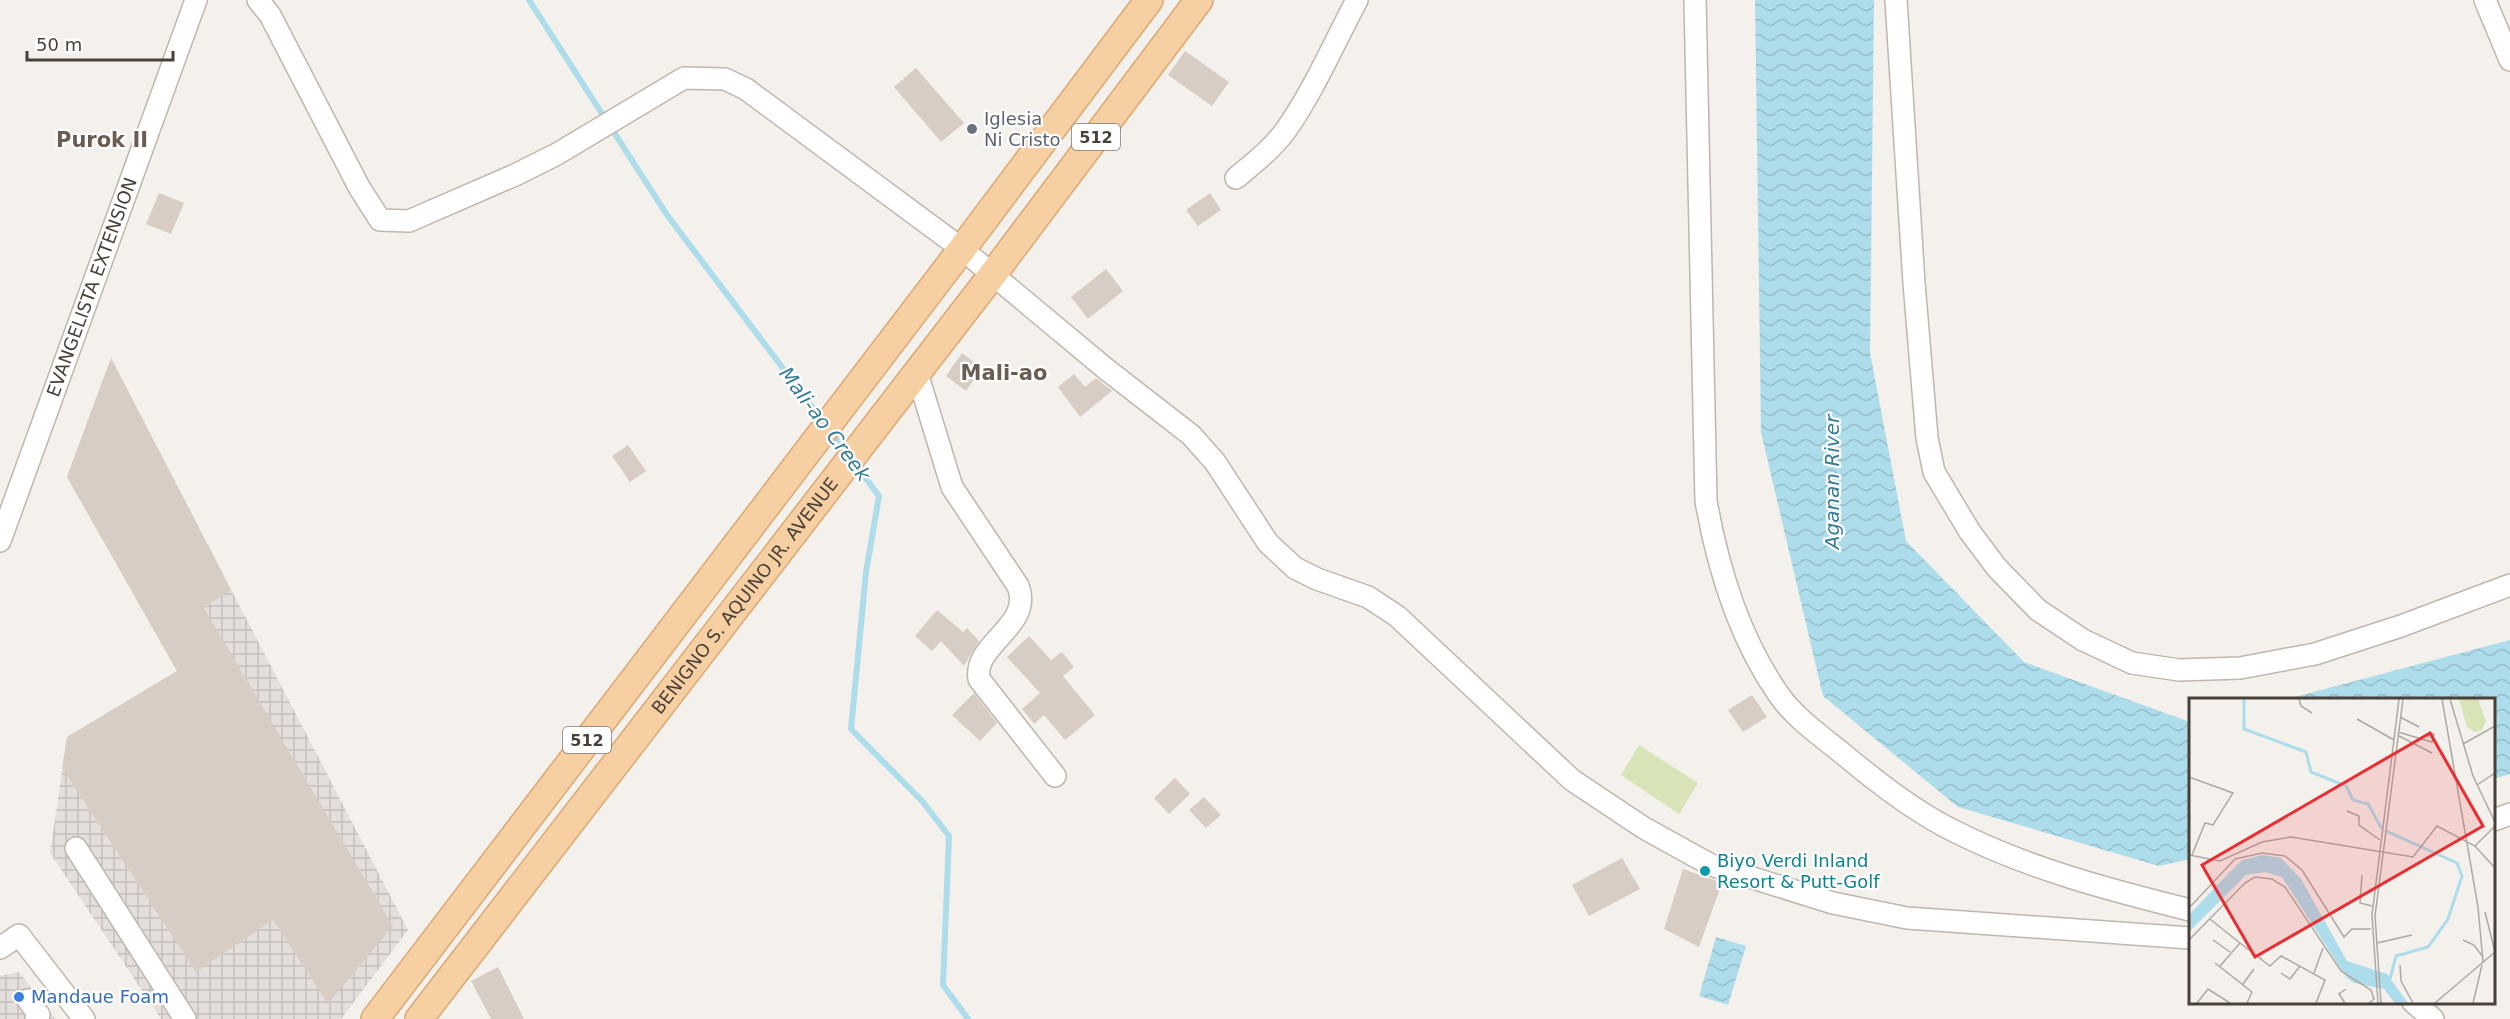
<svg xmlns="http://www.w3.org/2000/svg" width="2510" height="1019" viewBox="0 0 2510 1019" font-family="'DejaVu Sans',sans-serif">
<defs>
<pattern id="industrial-grid" width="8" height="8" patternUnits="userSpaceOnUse" patternTransform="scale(1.5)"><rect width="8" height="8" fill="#e4dfdc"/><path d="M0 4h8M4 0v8" fill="none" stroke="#c5c0be"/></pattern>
<pattern id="water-waves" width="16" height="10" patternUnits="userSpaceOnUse" patternTransform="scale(1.5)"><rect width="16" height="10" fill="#addceb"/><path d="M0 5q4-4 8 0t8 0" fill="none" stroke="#96beca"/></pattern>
</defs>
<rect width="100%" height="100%" fill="#f4f0eb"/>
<!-- industrial -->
<path fill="url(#industrial-grid)" d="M111 358 408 930 341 1019H161L50 853 67 737 177 671 67 477Z
M19 972 55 1019H0V976Z"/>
<!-- green -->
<path fill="#d8e4b7" d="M1639 745 1698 783 1679 814 1621 775Z"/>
<!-- water -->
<path fill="url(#water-waves)" d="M1755 0H1874L1870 353 1906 541 2024 662 2190 722V859L2159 866 1958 807 1823 696 1761 432Z
M2510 640V774L2494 779V700L2287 699Z
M1716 937 1746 946 1728 1005 1699 996Z"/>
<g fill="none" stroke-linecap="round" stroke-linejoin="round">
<!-- stream -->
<path stroke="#addceb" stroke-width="6" d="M529 0 667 215 822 420
M832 433 847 454
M855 464 879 496 866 572 851 729 923 802 949 836 943 985 968 1019"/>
</g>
<!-- building -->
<path fill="#d8cdc4" d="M1185 51 1229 82 1212 106 1168 75Z
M916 68 964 123 941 142 894 87Z
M159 193 184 203 171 234 146 224Z
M1210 193 1221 210 1198 226 1186 210Z
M1106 269 1123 291 1088 319 1071 297Z
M962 353 982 368 966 391 946 376Z
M111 358 231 590 204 608 393 926 328 1004 273 920 196 972 62 768 67 737 177 671 67 477Z
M1074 374 1085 387 1096 378 1112 391 1080 417 1058 387Z
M628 445 646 471 630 482 612 456Z
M937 610 963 632 967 628 979 641 964 666 941 641 932 651 915 636Z
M1029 636 1051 660 1062 652 1074 667 1063 676 1095 715 1065 740 1044 715 1034 724 1022 709 1040 693 1007 657Z
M974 693 997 723 980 741 952 715Z
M1752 695 1767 717 1743 732 1728 710Z
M1175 778 1190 794 1169 814 1154 798Z
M1204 797 1221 815 1206 828 1189 810Z
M1622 858 1640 889 1589 916 1572 885Z
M1683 869 1722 883 1699 947 1664 929Z
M498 967 524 1019H491L471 981Z"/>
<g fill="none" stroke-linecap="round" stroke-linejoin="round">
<!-- minor casing -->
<g stroke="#bfb6ae" stroke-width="24">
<g id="minor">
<path d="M258 0 270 15 359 187 380 220 409 221 515 175 557 154 684 78 725 79 746 89 962 249 1106 369 1191 435 1215 462 1268 543 1295 568 1317 579 1368 597 1397 616 1572 780 1644 828 1711 865 1833 903 1907 918 2190 938"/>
<path d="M1695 0 1706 501C1718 569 1739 638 1779 695 1795 718 1821 736 1842 753 1874 780 1917 813 1954 831 2029 869 2110 890 2190 910"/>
<path d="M1896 0 1914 283 1927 438 1934 472 1970 532 1997 568 2038 610 2083 640 2132 663 2179 670 2240 668 2315 654 2401 626 2510 585"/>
<path d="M2485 0 2510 60"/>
<path d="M1236 178C1254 163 1272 149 1286 130 1314 90 1334 43 1357 0"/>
<path d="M917 373 952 487 1018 586C1034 626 973 643 979 679L1055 776"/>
<path id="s1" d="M0 541 196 0"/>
<path d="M2494 820 2510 814"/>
<path d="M76 848 185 1019"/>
<path d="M0 948 19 935 84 1019"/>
<path d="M28 1000 39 1015 36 1019"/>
<path d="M2413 1002 2433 1019"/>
</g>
</g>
<!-- major casing -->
<g stroke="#daa973" stroke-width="30">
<g id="major">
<path d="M375 1019 962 249 1149 0"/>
<path id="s2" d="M419 1019 993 274 1199 0"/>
</g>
</g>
<!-- minor -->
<use href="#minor" stroke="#fff" stroke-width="21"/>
<!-- major -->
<use href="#major" stroke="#f6cfa2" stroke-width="27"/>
</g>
<!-- markers -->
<circle fill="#6b7280" stroke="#fff" stroke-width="2" cx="972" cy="129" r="6"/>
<circle fill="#0f9aa8" stroke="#fff" stroke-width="2" cx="1705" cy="871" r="6"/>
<circle fill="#3f7fe0" stroke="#fff" stroke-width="2" cx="19" cy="997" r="6"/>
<g text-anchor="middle" stroke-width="4.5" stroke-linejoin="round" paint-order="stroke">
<!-- shield labels -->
<g fill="#fff" stroke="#7f7974" stroke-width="1.5">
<rect x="1072" y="124" width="48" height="26" rx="4.5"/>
<rect x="563" y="727" width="48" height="26" rx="4.5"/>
</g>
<g font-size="16" font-weight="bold" fill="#483f39">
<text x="1096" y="143">512</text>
<text x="587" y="746">512</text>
</g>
<!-- worship labels -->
<g font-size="18" fill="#5b616d" stroke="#fff" text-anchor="start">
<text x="984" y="125">Iglesia<tspan x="984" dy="21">Ni Cristo</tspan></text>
</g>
<!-- street labels -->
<g font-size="18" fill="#483f39" stroke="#fff">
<text dy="6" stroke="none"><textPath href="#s1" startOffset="270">EVANGELISTA EXTENSION</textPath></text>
<text dy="6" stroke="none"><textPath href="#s2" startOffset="534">BENIGNO S. AQUINO JR. AVENUE</textPath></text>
</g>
<!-- culture labels -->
<g font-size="18" fill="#0d838f" stroke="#fff" text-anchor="start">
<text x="1717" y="867">Biyo Verdi Inland<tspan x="1717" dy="21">Resort &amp; Putt-Golf</tspan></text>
</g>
<!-- shop labels -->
<g font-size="18" fill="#366cbe" stroke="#fff" text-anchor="start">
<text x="31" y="1003">Mandaue Foam</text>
</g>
<!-- water labels -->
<g font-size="20" font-style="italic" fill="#357c94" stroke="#fff">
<text transform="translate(825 424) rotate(53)" y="7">Mali-ao Creek</text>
<text transform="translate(1832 482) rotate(-90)" y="7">Aganan River</text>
</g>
<!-- quarter labels -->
<g font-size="21" font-weight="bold" fill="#6a5c51" stroke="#fff">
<text x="102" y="147">Purok II</text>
<text x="1004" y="380">Mali-ao</text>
</g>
</g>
<!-- overview -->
<g transform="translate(2189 698)">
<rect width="306" height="306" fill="#f4f0eb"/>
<path d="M270 1H289L297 23 293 32 286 34 278 29Z" fill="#d8e4b7"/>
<path d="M74 157 92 160 112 181 158 263 198 276 219 305H206L195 291 165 285 157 279 93 179 76 174 57 177 0 234V217L33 182 53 162Z" fill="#addceb"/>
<path fill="none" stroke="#addceb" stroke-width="3" d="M55 1V31L117 54 122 74 157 88 164 102 179 106 193 131M197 133 268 165 273 178 259 221 239 249 207 258 201 281"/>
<path fill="none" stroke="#afa9a4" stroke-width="1.5" d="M110 1 112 8 123 15M253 1 289 209 294 264M261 1 284 78 306 124M211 19 230 29M168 21 205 42M209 34 243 44 245 36 240 35 239 39M210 38 243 55M274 46 306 28M0 79 44 95 24 127 16 125 3 157M288 87 306 75M158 113 170 118V127L191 142M286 148 306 128M0 157 31 163 73 144 102 139 224 159 248 128 286 148 306 170M46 161 73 155 96 158 113 172 155 239 163 231H182M173 177 171 205 183 208M0 210 46 161M296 214 306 254M21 221 51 245M0 242 56 185 66 179 83 181 96 189 152 273 182 292 185 301 180 305M24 242 41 254M274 242 285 247 294 259M188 245 223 237M26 265 63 294 58 305M211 267 212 283 224 305M31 268 51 245 81 268 92 258 136 282 127 305M92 275 101 281 111 268M125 275 134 250M54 286 65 271M8 305 19 291 41 305M156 305 150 296 157 291M189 305 183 217 210 1M192 305 186 218 214 1M246 305 306 254M284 305 293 267"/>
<path fill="#e82e33" fill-opacity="0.15" stroke="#e82e33" stroke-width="3" d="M241 35 294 128 66 259 13 167Z"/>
<rect width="306" height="306" fill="none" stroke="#483f39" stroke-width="3"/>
</g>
<!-- scale -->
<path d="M27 51v9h146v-9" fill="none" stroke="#483f39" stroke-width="3"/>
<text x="36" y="51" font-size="18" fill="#483f39" stroke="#ffffff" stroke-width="4.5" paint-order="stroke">50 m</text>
</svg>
